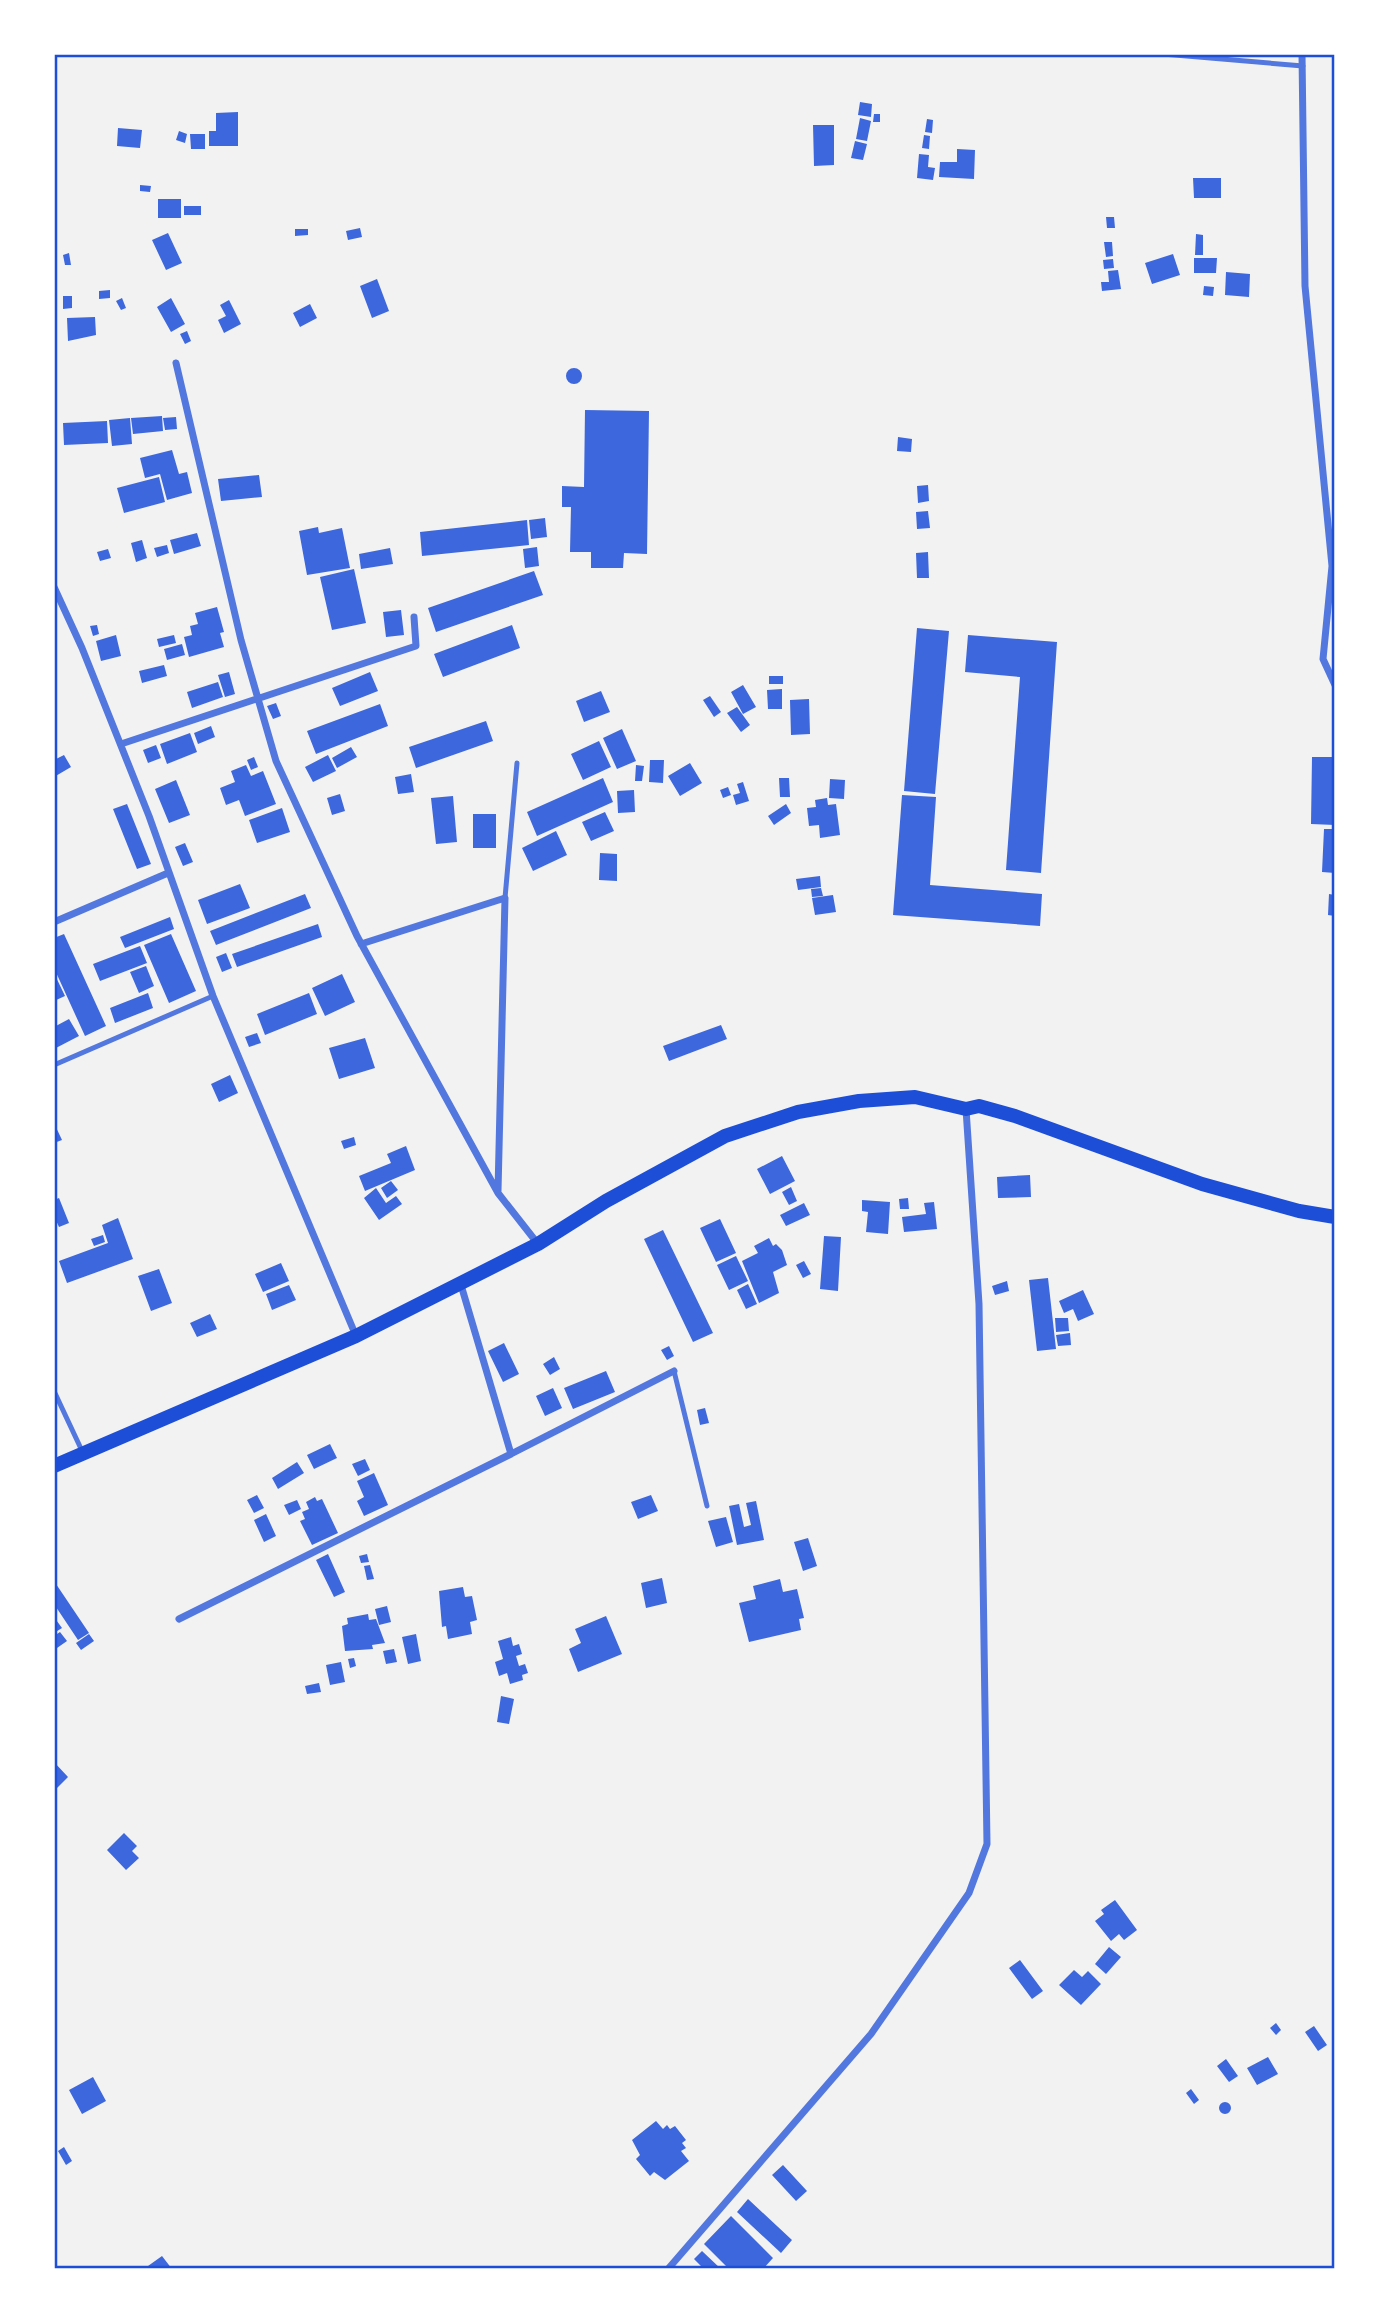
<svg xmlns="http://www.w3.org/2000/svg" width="1389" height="2323" viewBox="0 0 1389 2323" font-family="'Titillium Web',sans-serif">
<rect width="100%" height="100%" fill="#f2f2f2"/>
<!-- building -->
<path fill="#3d67dc" d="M860 102 872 104 871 117 858 115Z
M238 112V146H209V131H216V113Z
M874 114H880V122H873Z
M860 118 871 121 867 141 856 139Z
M927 119 933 120 932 133 925 132Z
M813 125H834V165L814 166Z
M118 128 142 130 140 148 117 146Z
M179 131 187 134 185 143 176 140Z
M190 134H205V149H191Z
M924 135 930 136 929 149 922 148Z
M855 141 867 144 863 160 851 158Z
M957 149 975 150 974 179 939 177 940 162H957Z
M919 154 929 155 928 167 935 168 933 180 917 178Z
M1193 178H1221V198H1194Z
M140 185 151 186 150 192 140 191Z
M158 199H181V218H158Z
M184 206H201V215H184Z
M1106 217H1114L1115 228H1107Z
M360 228 362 237 348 240 346 231Z
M295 229H308V235L295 236Z
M168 233 182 263 166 270 152 240Z
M1196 234 1203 235V255H1195Z
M1104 242H1112L1113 256 1106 257Z
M69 253 71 265H65L63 255Z
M1173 254 1180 275 1152 284 1145 263Z
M1194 258H1217L1216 273H1194Z
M1113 259 1114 268 1104 269 1103 260Z
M1118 270 1121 289 1102 291 1101 282H1109L1108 271Z
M1226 272 1250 274 1249 297 1225 295Z
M377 279 389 311 372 318 360 286Z
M1204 286 1214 287 1213 296 1203 295Z
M110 290V298L99 299V291Z
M63 296H72V308L63 309Z
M122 298 126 308 121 310 116 301Z
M171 298 185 324 171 332 157 307Z
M229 300 241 324 224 333 218 320 226 316 220 305Z
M310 304 317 318 300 327 293 313Z
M95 317 96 335 68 341 67 318Z
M187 331 191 341 185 344 180 334Z
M566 376a8 8 0 1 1 16 0a8 8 0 1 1-16 0Z
M585 410 649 411 647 554 624 553 623 568H591V552H570L571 507H562V486L584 487Z
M162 416 163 431 133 434 131 418Z
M176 417 177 429 165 430 163 418Z
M130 418 132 444 112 446 109 420Z
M107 421 108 443 64 445 63 423Z
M898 437 912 439 911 452 897 451Z
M172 450 179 474 187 472 192 493 167 500 160 474 145 478 140 458Z
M259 475 262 497 221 501 218 479Z
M159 477 165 502 124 513 117 488Z
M928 485 929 501 918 503 917 486Z
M928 511 930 528 917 529 916 512Z
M545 518 547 537 531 539 529 520Z
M527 520 529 545 422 556 420 532Z
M318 527 319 533 342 528 350 568 307 575 299 531Z
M197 533 201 546 174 554 170 540Z
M142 540 147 558 136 562 131 543Z
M167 545 169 553 157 557 154 548Z
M537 547 539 566 525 568 523 549Z
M390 548 393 564 361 569 359 554Z
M108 549 111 558 100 561 97 552Z
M928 552 929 578H917L916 553Z
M354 569 366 623 332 630 320 577Z
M534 571 543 595 436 632 428 608Z
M217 607 224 632 220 633 224 647 189 657 184 637 192 635 190 626 198 624 195 613Z
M401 610 404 635 386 637 383 612Z
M97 625 99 634 93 636 90 626Z
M512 625 520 648 443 677 434 654Z
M917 628 949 631 935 794 904 791Z
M116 635 121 656 101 661 96 641Z
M174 635 176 643 159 647 157 639Z
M968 635 1057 642 1041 873 1006 870 1020 677 965 672Z
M182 644 185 655 167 660 164 649Z
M164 665 167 676 142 683 139 671Z
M229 672 235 694 225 697 218 675Z
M370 672 378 691 340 706 332 688Z
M769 676H783V684H769Z
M218 682 223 697 192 708 187 692Z
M743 685 756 707 743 714 731 692Z
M782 689V709H768L767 690Z
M601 691 610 712 584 722 576 701Z
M710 696 721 712 714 717 703 700Z
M809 699 810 734 791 735 790 700Z
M276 703 281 716 273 719 267 706Z
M380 704 388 726 316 754 307 731Z
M737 707 750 725 741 732 727 713Z
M486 721 493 741 416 768 409 747Z
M211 726 215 737 198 744 194 733Z
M622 729 636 761 617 769 603 738Z
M190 733 197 752 167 764 160 744Z
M599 741 611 767 583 780 571 754Z
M156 745 161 758 148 763 143 750Z
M351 747 357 757 337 768 332 758Z
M64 755 71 767 54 777V760Z
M328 755 336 771 313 782 305 767Z
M254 757 258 767 251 770 247 760Z
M1312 757H1335V825L1311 824Z
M650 760H664L663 783 649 782Z
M690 763 702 783 680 796 668 776Z
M246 765 251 776 263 771 276 804 245 816 239 800 226 805 220 788 235 782 231 771Z
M636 765 644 766 642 781H635Z
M411 774 414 792 398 794 395 777Z
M603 778 613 802 537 836 527 812Z
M779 778H789L790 797H780Z
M830 779 845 780 844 799 829 798Z
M176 780 190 815 169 823 155 789Z
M743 782 749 801 736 805 733 795 740 793 737 784Z
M728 787 731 795 723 798 720 790Z
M634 790 635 812 618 813 617 791Z
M340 794 345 811 332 815 327 798Z
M902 795 936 797 930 885 1042 894 1040 926 893 915Z
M453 796 457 842 436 844 431 798Z
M827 798 828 805 836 804 840 835 820 838 819 825 809 826 807 808 816 807 815 800Z
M127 804 151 864 137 869 113 809Z
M786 804 791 813 774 825 768 816Z
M282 808 290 832 257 843 249 820Z
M605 812 614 831 591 841 582 822Z
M473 814H496V848H473Z
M1324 829H1335V873L1322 872Z
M556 831 567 855 533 871 522 848Z
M185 843 193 862 183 866 175 847Z
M600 853 617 854V881L599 880Z
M820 876 821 887 798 890 796 879Z
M240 884 250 908 207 924 198 900Z
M821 888 823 896 812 897 811 889Z
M305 894 311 908 216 945 210 931Z
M1329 894 1335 895V916L1328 915Z
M833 895 836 912 815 915 812 898Z
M170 917 174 929 125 948 120 937Z
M318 924 322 937 237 967 232 954Z
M64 934 106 1026 85 1036 54 968V938Z
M171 934 196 991 169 1003 144 945Z
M140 946 147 963 100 981 93 964Z
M226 953 232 968 222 972 216 957Z
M146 966 154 986 139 993 130 972Z
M54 973 65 996 54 1001Z
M342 974 355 1002 325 1016 312 988Z
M148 993 153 1008 115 1023 110 1008Z
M309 993 317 1014 265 1035 257 1014Z
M69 1019 79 1036 54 1049V1027Z
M721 1025 727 1039 669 1061 663 1046Z
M257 1033 261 1043 249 1047 245 1037Z
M365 1038 375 1068 339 1079 329 1048Z
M230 1075 238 1093 219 1102 211 1084Z
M54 1123 62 1140 54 1143Z
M354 1137 356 1145 344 1149 341 1141Z
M406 1146 415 1170 365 1191 359 1176 391 1163 387 1154Z
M782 1156 795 1181 770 1194 757 1169Z
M1030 1175 1031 1197 998 1198 997 1177Z
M391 1181 398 1190 387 1198 381 1188Z
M791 1187 797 1201 789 1205 782 1192Z
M376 1188 386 1203 396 1196 402 1204 379 1220 364 1198Z
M59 1198 69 1223 59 1227 54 1216V1200Z
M908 1198 909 1209H900L899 1199Z
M862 1200 890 1202 888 1234 866 1232 868 1212 862 1211Z
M934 1202 937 1229 904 1232 902 1217 926 1214 924 1203Z
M804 1203 810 1215 786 1226 780 1215Z
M118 1218 133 1259 67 1283 59 1261 108 1243 102 1225Z
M720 1219 736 1253 716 1262 700 1228Z
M663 1230 713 1333 693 1342 644 1239Z
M103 1235 105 1242 94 1246 91 1239Z
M824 1236 841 1237 838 1291 820 1289Z
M769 1238 773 1246 776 1244 782 1250 787 1265 773 1272 779 1293 759 1303 742 1261 758 1253 754 1246Z
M736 1256 748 1281 729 1290 717 1265Z
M804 1261 811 1274 803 1278 796 1265Z
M281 1263 289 1281 263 1292 255 1274Z
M159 1269 172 1303 151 1311 138 1276Z
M1048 1278 1056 1349 1037 1351 1029 1280Z
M1007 1281 1009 1291 995 1295 992 1286Z
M748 1284 757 1304 746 1309 737 1290Z
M289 1285 296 1300 272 1310 266 1294Z
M1083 1290 1094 1314 1078 1321 1073 1309 1064 1313 1059 1301Z
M210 1314 217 1329 197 1337 190 1323Z
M1055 1318H1068L1069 1331 1056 1332Z
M1070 1333 1071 1345 1058 1346 1056 1335Z
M504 1343 519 1374 503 1382 488 1351Z
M669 1346 674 1356 667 1360 661 1350Z
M554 1357 560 1369 550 1375 543 1364Z
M606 1371 615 1392 573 1409 564 1388Z
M553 1388 562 1408 545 1416 536 1396Z
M705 1408 709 1423 700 1425 697 1410Z
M330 1444 337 1458 314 1469 307 1455Z
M365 1459 370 1470 358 1476 352 1464Z
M297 1462 304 1473 278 1489 272 1478Z
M374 1473 388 1505 364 1516 357 1501 364 1497 357 1481Z
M257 1495 264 1508 254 1513 247 1500Z
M651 1495 658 1511 638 1519 631 1502Z
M315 1497 317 1501 322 1499 338 1533 312 1545 300 1521 305 1519 302 1512 309 1509 306 1502Z
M297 1500 301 1509 289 1515 284 1505Z
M756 1501 764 1540 737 1545 729 1506 739 1504 744 1527 751 1525 746 1503Z
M266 1514 276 1536 264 1542 254 1520Z
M726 1517 733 1542 716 1547 708 1521Z
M808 1538 817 1566 803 1571 794 1542Z
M328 1554 345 1592 334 1597 316 1560Z
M367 1554 369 1562 361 1563 359 1556Z
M370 1565 374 1579 367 1580 364 1566Z
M662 1578 667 1603 646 1608 641 1583Z
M780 1579 783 1592 797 1589 804 1618 799 1619 801 1630 749 1642 739 1603 756 1599 753 1586Z
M54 1581 89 1633 78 1640 54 1604Z
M463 1587 465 1597 472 1596 477 1620 470 1622 472 1634 448 1639 446 1626 442 1627 439 1591Z
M387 1606 391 1622 379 1625 375 1609Z
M368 1614 369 1620 376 1619 385 1643 372 1645 373 1649 345 1651 342 1626 348 1624 347 1618Z
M606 1616 622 1654 578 1672 569 1649 581 1643 575 1629Z
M54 1617 62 1628 54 1633Z
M60 1632 67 1641 57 1648 54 1636Z
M89 1634 94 1641 81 1650 76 1643Z
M416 1634 421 1661 408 1664 402 1637Z
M511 1637 513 1646 519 1644 522 1654 516 1656 519 1666 525 1664 528 1673 522 1675 523 1680 510 1684 507 1673 499 1676 495 1662 503 1659 498 1641Z
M394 1649 397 1662 386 1664 383 1651Z
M354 1658 356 1666 350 1668 348 1659Z
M341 1662 345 1682 330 1685 326 1665Z
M319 1683 321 1692 307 1694 305 1686Z
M501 1696 514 1699 509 1724 497 1722Z
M54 1762 68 1777 54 1791Z
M124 1833 137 1846 132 1851 139 1858 126 1870 107 1850Z
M1115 1900 1137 1930 1124 1940 1119 1934 1111 1941 1095 1921 1104 1914 1101 1910Z
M1109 1947 1121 1957 1106 1974 1095 1964Z
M1020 1960 1043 1991 1032 1999 1009 1968Z
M1074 1970 1082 1977 1088 1971 1101 1984 1081 2005 1059 1985Z
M1276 2023 1281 2030 1276 2035 1270 2028Z
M1314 2026 1327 2045 1318 2051 1305 2032Z
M1268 2057 1278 2074 1257 2085 1247 2068Z
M1226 2059 1238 2076 1229 2082 1217 2066Z
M93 2077 106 2101 82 2114 69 2090Z
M1191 2089 1199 2100 1194 2104 1186 2093Z
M1219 2108a6 6 0 1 1 12 0a6 6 0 1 1-12 0Z
M656 2121 663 2129 667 2125 670 2129 675 2126 686 2140 682 2143 686 2148 681 2151 689 2161 665 2180 654 2172 650 2176 636 2159 640 2155 632 2140Z
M64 2147 72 2161 66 2165 58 2151Z
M783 2165 807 2191 796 2201 772 2175Z
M748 2199 792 2240 781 2253 737 2212Z
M731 2216 773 2258 763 2269H729L704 2244Z
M702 2251 721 2269H704L694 2259Z
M162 2256 172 2269H150L148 2266Z"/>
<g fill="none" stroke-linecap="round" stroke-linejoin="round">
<!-- service -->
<path stroke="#5277de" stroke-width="5" d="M1163 54 1303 66
M505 898 517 763
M54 1065 213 996
M674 1371 707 1506
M54 1391 83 1453"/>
<!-- minor -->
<path stroke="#5277de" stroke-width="7" d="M1302 54 1305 286 1332 566 1323 659 1335 685
M176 363 241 640 276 761 357 936 498 1193 538 1244
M54 587 82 648 149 816 213 996 356 1336
M121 744 416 646 414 617
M54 922 168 873
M361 944 505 898 498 1191
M511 1454 674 1371
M179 1619 511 1454 461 1285
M668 2269 871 2034 969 1893 987 1844 979 1304 966 1109"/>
<!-- secondary -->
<path stroke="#1d4ed8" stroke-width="14" d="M54 1466 356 1336 538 1244 606 1201 725 1136 798 1112 859 1101 915 1097 966 1109 979 1106 1015 1116 1202 1184 1299 1211 1335 1217"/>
</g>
<!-- border -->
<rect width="1389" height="2323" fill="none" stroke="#ffffff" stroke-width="112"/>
<rect x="56" y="56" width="1277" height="2211" fill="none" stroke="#1d4ed8" stroke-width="2.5"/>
</svg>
